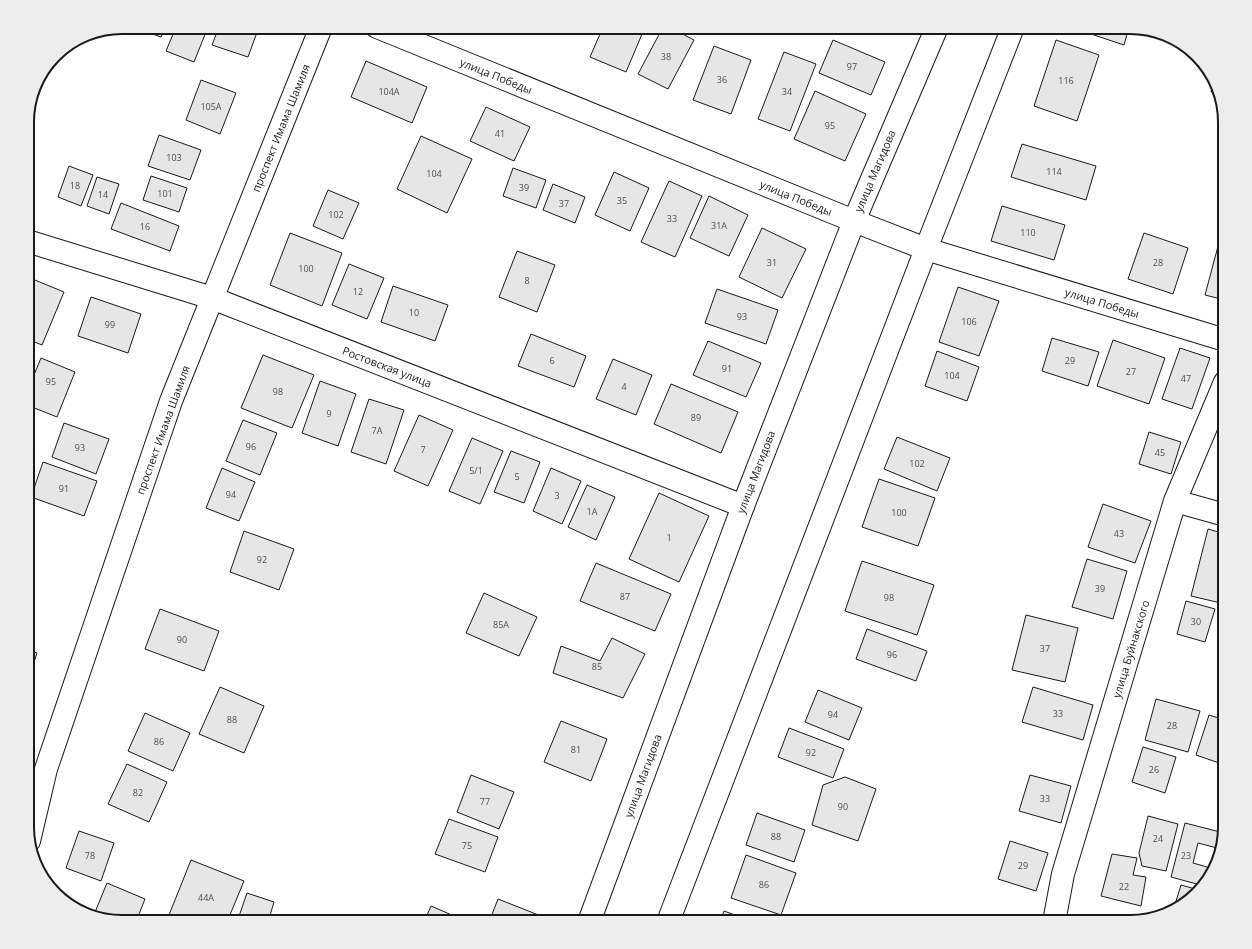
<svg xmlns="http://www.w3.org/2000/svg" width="1252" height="949" viewBox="0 0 1252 949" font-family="'Open Sans',sans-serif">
<rect width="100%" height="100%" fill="#fff"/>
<!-- building -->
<path fill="#e6e6e6" stroke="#1a1a1a" d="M139 27H165L161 37 138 29Z
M176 27H208L194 62 166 51Z
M219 27H259L248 57 212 45Z
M603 27H645L626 72 590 57Z
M663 27H669L694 40 668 89 638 74Z
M1070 27H1129L1124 45Z
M833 40 885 62 871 95 819 73Z
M1056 40 1099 55 1077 121 1034 106Z
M714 46 751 60 731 114 693 100Z
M784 52 816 64 790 131 758 119Z
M366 61 427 87 412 123 351 97Z
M1214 79 1215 80 1219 94 1211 92Z
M201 80 236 93 220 134 186 120Z
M815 91 866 114 845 161 794 139Z
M486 107 530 127 514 161 470 141Z
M159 135 201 150 190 180 148 166Z
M421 136 472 159 447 213 397 189Z
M1022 144 1096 166 1086 200 1011 177Z
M69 166 93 175 81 206 58 197Z
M513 168 546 180 536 208 503 196Z
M614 172 649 188 630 231 595 215Z
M151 176 187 188 179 212 143 200Z
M97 177 119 184 109 214 87 206Z
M669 181 702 196 675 257 641 242Z
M553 184 585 197 575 223 543 210Z
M328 190 359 203 343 239 313 226Z
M709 196 748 215 729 256 690 238Z
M121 203 179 226 170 251 111 229Z
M1002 206 1065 225 1054 260 991 241Z
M762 228 806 249 782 298 739 277Z
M290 233 342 253 322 306 270 285Z
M1144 233 1188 248 1173 294 1128 279Z
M1221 235 1225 236V300L1205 295Z
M517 251 555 265 537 312 499 297Z
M349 264 384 278 367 319 332 305Z
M30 278 64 292 42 345 27 339V286Z
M393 286 448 305 435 341 381 322Z
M958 287 999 301 979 356 939 342Z
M717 289 778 310 766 344 705 323Z
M91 297 141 314 128 353 78 336Z
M531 334 586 356 574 387 518 366Z
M1052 338 1099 352 1088 386 1042 371Z
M1113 340 1165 358 1149 404 1097 386Z
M708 341 761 363 746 397 693 375Z
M1180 348 1210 358 1192 409 1162 399Z
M937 351 979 367 967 401 925 386Z
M263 355 314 375 292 428 241 408Z
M41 358 75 372 57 417 27 405V392Z
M613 359 652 375 636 415 596 399Z
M320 381 356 394 338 446 302 433Z
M671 384 738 412 721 453 654 424Z
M369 399 404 410 386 464 351 452Z
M419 415 453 430 428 486 394 471Z
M243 420 277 433 260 475 226 461Z
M64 423 109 439 96 474 52 457Z
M1149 432 1181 442 1171 474 1139 464Z
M897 437 950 458 937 491 884 469Z
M472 438 503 451 480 504 449 491Z
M511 451 540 462 524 503 494 492Z
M43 462 97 481 84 516 31 497Z
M222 468 255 482 239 521 206 508Z
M551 468 581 481 562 524 533 511Z
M1225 473V495L1220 494Z
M879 479 935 498 918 546 862 527Z
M587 485 615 497 596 540 568 527Z
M659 493 709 516 679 582 629 559Z
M1103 504 1151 521 1135 563 1088 547Z
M1208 529 1225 534V604L1191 596Z
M244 531 294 549 279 590 230 572Z
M1087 559 1127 571 1113 619 1072 607Z
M862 561 934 585 917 635 845 611Z
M596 563 671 594 655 631 580 601Z
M484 593 537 617 519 656 466 633Z
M1186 601 1215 609 1205 642 1177 634Z
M160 609 219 631 204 671 145 649Z
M1026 615 1078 628 1065 682 1012 670Z
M867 629 927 651 916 681 856 659Z
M612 638 645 654 623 698 553 673 561 646 600 661Z
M27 650 37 653 27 683Z
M220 687 264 706 244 753 199 734Z
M1033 687 1093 705 1083 740 1022 722Z
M818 690 862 708 849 740 805 722Z
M1156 699 1200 711 1188 752 1145 740Z
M145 713 190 733 173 771 128 751Z
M1209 715 1225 720V765L1196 755Z
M561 721 607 739 591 781 544 762Z
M789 728 844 749 833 778 778 757Z
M1143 747 1176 757 1165 793 1132 782Z
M127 764 167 782 149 822 108 804Z
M471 775 514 792 499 829 457 812Z
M1030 775 1071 786 1061 823 1019 811Z
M845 777 876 789 858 841 812 825 823 785Z
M757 813 805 830 794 862 746 845Z
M1148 816 1178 824 1166 871 1142 866 1139 853Z
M449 819 498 837 485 872 435 854Z
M1185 823 1224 833 1221 849 1198 843 1193 863 1214 869 1204 886 1171 877Z
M79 831 114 843 101 881 66 868Z
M1010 841 1048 853 1036 891 998 879Z
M1112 854 1137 858 1133 875 1146 877 1141 906 1101 896Z
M746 855 796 873 781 915 731 898Z
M191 860 244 881 227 922H187L169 915Z
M107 883 145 899 136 922H122L93 917Z
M1181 885 1199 890 1173 911Z
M247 893 274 902 268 922H237Z
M498 899 541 916 538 922H489Z
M431 906 468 922H424Z
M724 911 754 922H720Z"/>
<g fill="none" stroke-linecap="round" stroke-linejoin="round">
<!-- minor casing -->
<g stroke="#1a1a1a" stroke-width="24">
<path id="minor" d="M377 27 854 221 926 249 1225 340
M27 241 212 298 743 506
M1175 501 1225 515
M1054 922 1063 874 1175 501 1225 382"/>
</g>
<!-- major casing -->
<g stroke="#1a1a1a" stroke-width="24">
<path id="major" d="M29 841 46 769 171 401 321 27
M589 922 743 506 854 221 937 27
M668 922 926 249 1013 27"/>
</g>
<!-- minor -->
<use href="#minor" stroke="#fff" stroke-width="22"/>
<!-- major -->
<use href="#major" stroke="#fff" stroke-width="22"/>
</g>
<g text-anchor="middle" stroke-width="3" stroke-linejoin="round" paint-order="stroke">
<!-- number labels -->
<g font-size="9" fill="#4d4d4d">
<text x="666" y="60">38</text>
<text x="852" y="70">97</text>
<text x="722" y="83">36</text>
<text x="1066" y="84">116</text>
<text x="389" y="95">104А</text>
<text x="787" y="95">34</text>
<text x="211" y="110">105А</text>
<text x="830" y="129">95</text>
<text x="500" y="137">41</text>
<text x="174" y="161">103</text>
<text x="1054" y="175">114</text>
<text x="434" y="177">104</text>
<text x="75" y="189">18</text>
<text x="524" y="191">39</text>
<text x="165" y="197">101</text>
<text x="103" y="198">14</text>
<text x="622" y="204">35</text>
<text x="564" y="207">37</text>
<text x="336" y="218">102</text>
<text x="672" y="222">33</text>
<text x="719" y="229">31А</text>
<text x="145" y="230">16</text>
<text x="1028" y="236">110</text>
<text x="772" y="266">31</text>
<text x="1158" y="266">28</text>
<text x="306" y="272">100</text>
<text x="527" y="284">8</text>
<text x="358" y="295">12</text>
<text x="414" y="316">10</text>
<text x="742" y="320">93</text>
<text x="969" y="325">106</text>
<text x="110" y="328">99</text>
<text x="552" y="364">6</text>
<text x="1070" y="364">29</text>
<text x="727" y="372">91</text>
<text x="1131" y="375">27</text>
<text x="952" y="379">104</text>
<text x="1186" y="382">47</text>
<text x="51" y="385">95</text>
<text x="624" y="390">4</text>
<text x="278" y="395">98</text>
<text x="329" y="417">9</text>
<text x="696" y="421">89</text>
<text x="377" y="434">7А</text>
<text x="251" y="450">96</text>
<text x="80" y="451">93</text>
<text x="423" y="453">7</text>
<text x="1160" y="456">45</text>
<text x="917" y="467">102</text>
<text x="476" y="474">5/1</text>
<text x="517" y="480">5</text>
<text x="64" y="492">91</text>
<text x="231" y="498">94</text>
<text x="557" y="499">3</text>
<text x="592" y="515">1А</text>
<text x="899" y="516">100</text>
<text x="1119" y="537">43</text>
<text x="669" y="541">1</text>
<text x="262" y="563">92</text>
<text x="1100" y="592">39</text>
<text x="625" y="600">87</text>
<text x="889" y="601">98</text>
<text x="1196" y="625">30</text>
<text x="501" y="628">85А</text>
<text x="182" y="643">90</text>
<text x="1045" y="652">37</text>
<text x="892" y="658">96</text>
<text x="597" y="670">85</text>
<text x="1058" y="717">33</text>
<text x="833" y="718">94</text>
<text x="232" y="723">88</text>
<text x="1172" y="729">28</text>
<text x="159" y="745">86</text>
<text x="576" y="753">81</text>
<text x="811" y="756">92</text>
<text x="1154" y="773">26</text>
<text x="138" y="796">82</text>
<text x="1045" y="802">33</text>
<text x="485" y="805">77</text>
<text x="843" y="810">90</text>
<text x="776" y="840">88</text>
<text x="1158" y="842">24</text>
<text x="467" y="849">75</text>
<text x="90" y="859">78</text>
<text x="1186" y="859">23</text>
<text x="1023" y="869">29</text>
<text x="764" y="888">86</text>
<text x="1124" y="890">22</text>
<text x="206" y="901">44А</text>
</g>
<!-- street labels -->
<g font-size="11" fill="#1a1a1a" stroke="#fff">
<text transform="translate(496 76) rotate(22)" y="4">улица Победы</text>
<text transform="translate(281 128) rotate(-68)" y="4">проспект Имама Шамиля</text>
<text transform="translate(875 171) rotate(-67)" y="4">улица Магидова</text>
<text transform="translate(796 198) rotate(22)" y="4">улица Победы</text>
<text transform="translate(1102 303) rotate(17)" y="4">улица Победы</text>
<text transform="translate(387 367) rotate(21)" y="4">Ростовская улица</text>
<text transform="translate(163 430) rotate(-70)" y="4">проспект Имама Шамиля</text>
<text transform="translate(756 472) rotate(-69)" y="4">улица Магидова</text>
<text transform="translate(1131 649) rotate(-73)" y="4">улица Буйнакского</text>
<text transform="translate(643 776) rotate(-70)" y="4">улица Магидова</text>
</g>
</g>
<!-- crop -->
<path d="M0 0H1252V949H0ZM122 34H1130A88 88 0 0 1 1218 122V827A88 88 0 0 1 1130 915H122A88 88 0 0 1 34 827V122A88 88 0 0 1 122 34Z" fill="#ededed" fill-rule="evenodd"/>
<path fill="none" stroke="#1a1a1a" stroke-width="2" d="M122 34H1130A88 88 0 0 1 1218 122V827A88 88 0 0 1 1130 915H122A88 88 0 0 1 34 827V122A88 88 0 0 1 122 34Z"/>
</svg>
